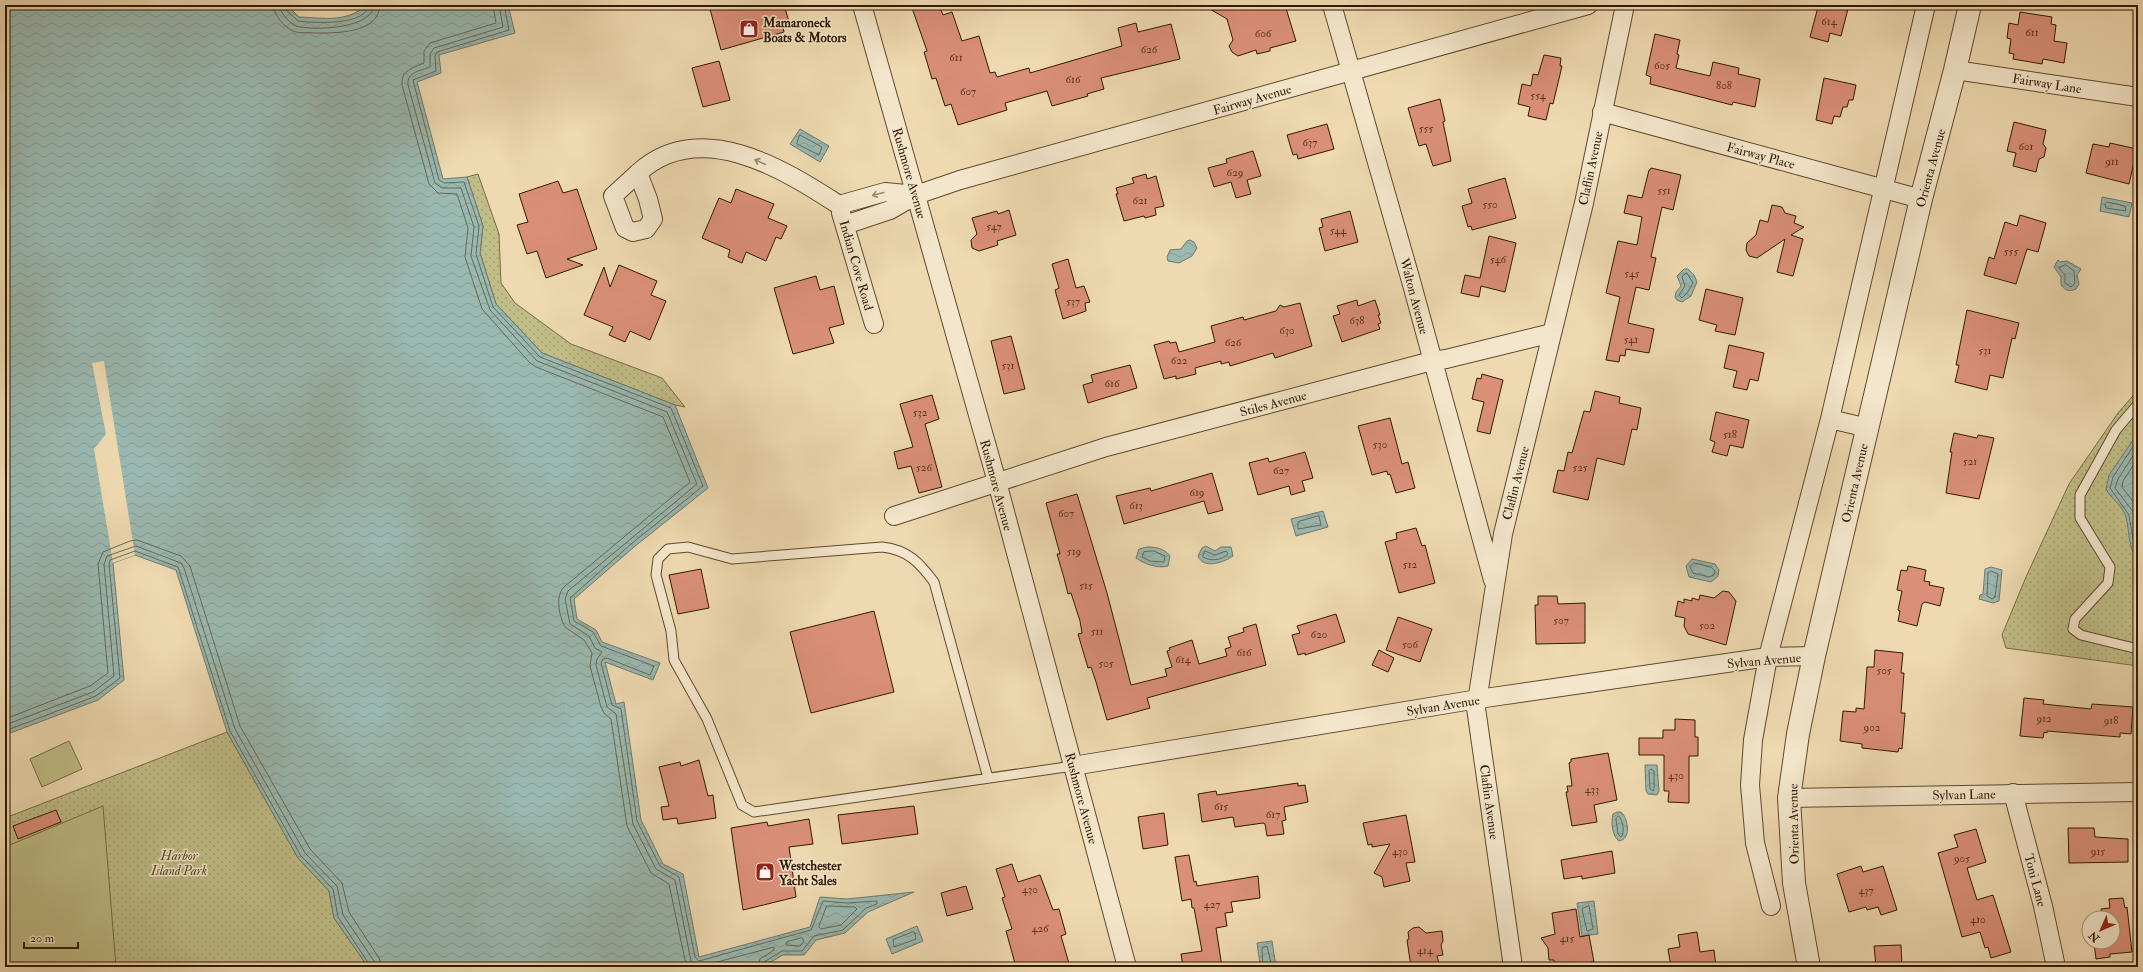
<svg xmlns="http://www.w3.org/2000/svg" width="2143" height="972" viewBox="0 0 2143 972" font-family="'IM FELL Double Pica',serif">
<defs>
<pattern id="green-dots" width="8" height="8" patternUnits="userSpaceOnUse"><rect width="8" height="8" fill="#c0bd86"/><path d="M2 2h.1M6 6h.1" fill="none" stroke="#a5a272" stroke-width="1.8" stroke-linecap="round"/></pattern>
<pattern id="water-waves" width="16" height="10" patternUnits="userSpaceOnUse"><rect width="16" height="10" fill="#9ab9b1"/><path d="M0 5q4-4 8 0t8 0" fill="none" stroke="#859e96"/></pattern>
</defs>
<rect width="100%" height="100%" fill="#eed9b0"/>
<filter id="stains"><feTurbulence type="fractalNoise" baseFrequency=".005" numOctaves="4"/><feColorMatrix values="0 0 0 0 .2 0 0 0 0 .09 0 0 0 0 .02 0 0 0 .5 -.17"/></filter>
<radialGradient id="worn" r=".72"><stop offset=".6" stop-color="#630" stop-opacity="0"/><stop offset="1" stop-color="#630" stop-opacity=".3"/></radialGradient>
<!-- green -->
<path fill="url(#green-dots)" stroke="#786b43" d="M478 174 499 234 501 283 515 303 571 344 662 378 685 407 675 405 542 353 496 304 480 253 483 226 467 177Z
M2138 390V666L2006 648 2002 635 2026 577 2069 484 2118 413Z
M227 732 298 858 329 891 334 918 368 967H5V818Z"/>
<!-- pitch -->
<path fill="#c0bd86" stroke="#786b43" d="M69 741 82 769 42 787 30 759Z
M103 806 116 967H5V847Z"/>
<!-- water -->
<path fill="url(#water-waves)" stroke="#70796a" d="M5 5H287L299 17C326 18 345 23 367 5H508L515 33 439 55 441 73 417 82 443 179 467 177 483 226 480 253 496 304 542 353 675 405 708 488 634 547 574 599 577 619 596 630 602 642 660 663 653 680 605 662 616 704 624 702 641 820 663 864 683 874 699 957 810 927 820 897 847 899 914 892 868 912 845 933 816 940 804 955H783L762 967H368L334 918 329 891 298 858 227 732 176 570 135 555 113 563 124 680 98 700 5 735Z
M800 129 829 146 820 162 790 144Z
M2102 197 2132 203 2129 217 2100 211Z
M1190 240 1194 242 1197 248 1192 256 1179 263 1168 261 1167 257 1170 250 1181 249 1187 241Z
M2058 260 2060 262 2067 261 2081 269 2077 275 2079 284 2076 289C2069 292 2066 291 2061 285V277L2054 267Z
M1684 269H1688L1694 275 1697 282 1691 296 1682 302 1677 300 1675 297 1676 292 1681 286 1677 276Z
M2138 433V560C2127 547 2130 532 2126 517 2123 506 2111 499 2106 489L2109 475Z
M1323 511 1328 527 1296 536 1291 519Z
M1206 546 1215 551 1221 547H1231L1233 556C1225 562 1203 570 1198 556L1202 548Z
M1147 547C1155 547 1164 548 1170 556L1168 566C1157 569 1145 564 1136 558L1139 549Z
M1692 559 1715 564 1719 570 1718 576 1711 582 1689 577 1686 566Z
M1991 567 2002 570 1999 601 1993 603 1979 599 1980 595 1983 594 1985 569Z
M1645 765H1657L1659 791 1657 795 1648 794 1646 791Z
M1617 812H1621C1628 818 1632 839 1619 841 1612 836 1611 823 1613 814Z
M1594 901 1598 934 1582 936 1577 903Z
M917 926 923 941 892 954 886 939Z
M1272 941 1276 967H1258V965L1260 964 1257 943Z"/>
<!-- pier -->
<path fill="#eed9b0" d="M104 361 135 555 113 563 94 449 106 434 92 363Z"/>
<g fill="none" stroke-linecap="round" stroke-linejoin="round">
<!-- shore -->
<path stroke="#666958" stroke-width="1" d="M273 5C274 15 284 27 293 31 300 34 308 32 315 33 335 33 379 34 380 5
M279 5C280 12 289 23 296 26 313 31 373 29 374 5
M284 5 285 9 298 21C313 23 367 26 369 5
M493 5 496 23 430 43 424 51V63C413 68 401 70 402 85L429 184 438 193 457 194 468 228 465 257 482 309 530 363 536 367 663 417 690 482 564 587C555 596 559 616 565 627L584 640 592 653 590 666 601 707 604 713 611 719 627 826 651 873 669 884 685 960 688 967
M499 5 503 27 434 48 430 54V67C421 71 407 71 408 85L435 183 442 188H461L474 227 471 256 490 310 537 361 667 412 697 484 568 591 565 599 570 624 589 636 595 648 602 652 597 659 596 665 607 707 616 714 633 824 656 869 675 880 691 961 696 965 702 966 774 947V950L760 959 757 967
M504 5 509 30 437 52 435 56 436 71 413 80 439 180 444 183 464 182 479 226 476 254 493 307 540 357 671 408 703 486 631 544 570 598 574 621 593 632 601 646 654 666 650 675 607 658 603 659 601 663 612 705 621 709 637 821 660 866 679 877 695 957 699 961 811 930 823 901 847 903 877 901V904L866 908 843 930 814 936 802 951H782L764 962 762 967
M800 135 822 147 819 155 797 144Z
M2107 202 2125 206 2126 211 2106 208 2105 204Z
M2066 265 2074 271 2075 283 2071 287 2065 283V275L2059 268Z
M1687 273 1693 283 1687 293 1682 298 1679 295 1685 286 1682 277Z
M2138 439 2113 477 2110 488 2129 515 2134 545 2138 553
M2138 448 2118 479 2115 488 2134 513 2138 538
M2138 458 2123 481 2122 487 2138 508
M1319 516 1321 525 1298 529V522Z
M1154 551 1165 556 1164 562 1150 561 1142 557 1144 552Z
M1205 551 1215 555 1226 551 1228 554C1222 560 1210 562 1203 557Z
M1694 563 1711 567 1715 571 1714 575 1709 577 1693 573 1690 567Z
M1991 571 1998 574 1995 597 1992 599 1987 596 1988 573Z
M5 719 90 686 108 673 98 564 103 552 130 541 137 540 181 556 190 566 240 726 310 849 342 883 349 912 379 958 382 967
M5 725 93 692 114 676 104 564 107 556 136 546 181 563 184 568 235 729 305 853 337 886 343 915 374 961 376 967
M5 731 96 696 120 678 109 564 110 560 135 551 178 567 230 731 301 856 333 889 338 917 371 967
M1651 769 1654 771V789L1653 791 1650 789 1649 771Z
M1619 816C1623 820 1625 833 1621 837L1618 834 1616 819Z
M827 906 855 907 857 909 841 925 821 929 819 927Z
M1589 906 1593 929 1587 931 1582 909Z
M913 932 915 933 916 939 894 947 893 940Z
M802 938 804 941 800 946 786 945 787 942Z
M1263 967 1262 948 1267 946 1272 967"/>
</g>
<!-- building -->
<path fill="#da8f78" stroke="#311900" d="M723 5H784L790 25 783 27 784 32 721 50 710 9Z
M911 5H939L943 15 952 12 962 41 979 36 990 73 995 72 997 77 1029 68 1030 73 1122 46 1118 28 1136 23 1138 32 1171 24 1180 59 1101 78 1104 89 1087 94 1088 96 1052 106 1047 91 1005 103 1007 110 958 125 951 104 945 106 936 78 932 79 924 52 927 51Z
M1203 5H1285L1296 41 1270 48V51L1257 54 1256 50 1238 56 1232 52 1229 46 1233 40 1227 19Z
M1826 5H1849L1841 36 1830 33 1828 42 1810 37 1818 7 1825 9Z
M2020 12 2052 17 2051 24 2056 25 2054 41 2067 43 2064 63 2043 59 2042 64 2013 59 2014 54 2009 53 2011 39 2007 38 2009 23 2018 25Z
M1655 34 1680 40 1677 54 1679 55 1676 68 1710 76 1713 62 1739 68 1738 74 1760 79 1755 107 1733 102 1732 105 1650 84 1651 77 1646 75Z
M1544 55 1561 58 1560 66H1562L1553 104 1550 103 1546 120 1528 116 1530 107 1518 104 1522 84 1531 86 1533 74 1538 75Z
M719 61 730 100 703 107 692 68Z
M1824 78 1856 85 1853 100H1849L1847 107H1843L1840 117 1834 116 1832 124 1816 120Z
M1440 99 1445 121 1443 122 1451 161 1433 166 1426 144 1419 146 1408 108Z
M2014 122 2046 130 2043 144 2046 148 2044 157 2039 159 2036 172 2013 166 2016 153 2007 151Z
M1327 124 1334 149 1298 159 1297 154 1293 155 1287 135Z
M2110 143 2137 149 2129 184 2086 173 2093 144 2109 147Z
M1253 151 1261 176 1247 180 1251 194 1236 198 1231 182 1214 187 1208 168 1227 163 1226 159Z
M1651 168 1681 175 1673 210 1662 207 1651 257 1656 258 1649 290 1636 287 1628 323 1654 329 1649 353 1626 349 1625 356 1620 355 1619 362 1606 360 1620 297 1606 293 1618 241 1637 245 1642 217 1624 213 1628 195 1642 198 1649 170H1650Z
M1146 174 1147 179 1156 176 1164 206 1155 208 1156 215 1145 218 1144 216 1124 221 1116 194H1118L1116 188 1134 183 1132 178Z
M1505 178 1516 218 1472 230 1471 226 1468 227 1462 206 1472 203 1468 189Z
M558 181 563 193 577 189 597 249 567 259 583 265 546 278 537 251 527 254 517 225 528 222 519 194Z
M736 189 774 204 768 218 787 226 781 239 776 237 766 261 746 252 742 263 728 257 730 250 702 238 719 198 731 203Z
M1772 205 1782 207 1785 213 1796 216 1794 223 1804 227 1791 235 1803 239 1793 276 1777 272 1785 239 1757 258 1749 256 1746 250 1747 243 1756 235 1760 220 1768 222Z
M1009 210 1016 235 997 241 998 245 979 251 972 248 971 240 977 234 972 218 997 211 998 214Z
M1350 211 1358 242 1325 251 1319 228 1323 227 1321 219Z
M2020 215 2046 223 2038 252 2027 249 2016 284 1984 275 1989 257 1994 259 2005 222 2017 226Z
M1489 236 1516 243 1505 292 1481 286 1479 297 1461 293 1465 275 1480 278Z
M1068 259 1076 288 1084 286 1090 302 1085 303 1086 311 1063 319 1055 290 1059 288 1052 264Z
M619 265 657 281 651 295 666 301 650 340 630 331 625 342 609 335 613 327 584 315 604 267 610 287Z
M816 276 820 290 834 286 844 324 829 328 834 343 793 354 774 288Z
M1706 289 1743 298 1735 335 1715 331 1717 325 1699 320Z
M1357 300 1358 306 1375 300 1380 315H1378L1381 323 1378 324 1380 329 1342 342 1333 316 1340 314 1337 306Z
M1300 303 1312 346 1275 358 1273 353 1230 366 1229 362 1221 364V361L1195 368 1196 374 1176 379V376L1164 379 1154 345 1169 341 1170 343 1176 342 1179 352 1215 342 1211 326 1243 317 1244 320 1276 311 1280 305 1284 307Z
M1967 310 2019 323 2015 339 2012 338 2003 378 1990 375 1987 390 1955 382 1959 365H1956Z
M1011 336 1025 389 1004 394 991 341Z
M1729 345 1764 353 1758 381 1750 379 1747 390 1733 387 1737 371 1724 368Z
M1130 365 1137 388 1088 403 1083 385 1093 382 1091 375Z
M1482 374 1503 380 1490 434 1477 431 1484 402 1472 399 1477 378 1481 379Z
M1595 391 1620 397 1619 403 1641 408 1637 430 1632 429 1624 465 1597 458 1588 500 1553 492 1558 470 1564 471 1568 452 1572 453 1584 411 1590 412Z
M932 395 939 419 925 424 942 487 919 493 911 466 898 469 894 452 913 447 900 404Z
M1716 412 1749 420 1743 448 1730 445 1727 456 1712 452 1715 442 1710 440Z
M1390 418 1402 464 1408 462 1415 488 1396 493 1390 474 1388 475 1387 471 1372 475 1358 426Z
M1954 433 1977 438 1978 435 1994 438 1979 499 1946 493 1952 452H1950Z
M1305 452 1313 478 1302 481 1305 491 1291 495 1289 486 1258 495 1249 463 1268 458 1269 462Z
M1212 473 1223 510 1208 514 1204 501 1124 524 1116 496 1150 488 1151 491Z
M1077 494 1107 593 1131 685 1167 676 1165 669 1172 667 1167 651 1170 650 1169 648 1192 640 1199 664 1227 656 1225 649 1231 647 1228 637 1244 632 1243 628 1256 624 1266 665 1147 698 1150 708 1107 720 1096 682 1091 667 1088 668 1078 634 1082 633 1080 621 1071 593 1068 594 1064 578 1057 554H1060L1046 503Z
M1416 528 1422 546 1425 545 1435 583 1399 593 1385 542 1397 539 1396 533Z
M1908 566 1926 570 1924 581 1930 582 1929 585 1944 588 1940 606 1925 602 1922 604 1917 626 1898 621 1900 611 1898 610 1902 591 1897 590 1901 570 1907 571Z
M701 569 709 608 678 614 669 575Z
M1723 591 1729 592 1736 601 1726 645 1688 634 1684 626 1685 618 1675 616 1678 601 1684 603V599L1692 601V598L1699 600 1700 595 1714 598Z
M1538 596H1557L1558 604 1585 603V643L1536 644 1535 605H1538Z
M874 611 894 692 811 713 790 632Z
M1336 614 1345 642 1305 655V653L1298 655 1292 635 1300 633 1297 626Z
M1398 617 1432 629 1420 662 1386 650Z
M1379 650 1394 658 1388 672 1372 665Z
M1875 650 1903 653 1901 673H1904L1901 713H1905L1902 749 1899 748 1898 752 1862 748V744L1840 741 1843 711 1856 712V708L1864 709 1867 667H1874Z
M2024 698 2044 700 2043 704 2091 709 2092 704 2133 707 2131 734 2120 733V737L2047 731V733L2044 732 2043 738 2020 736Z
M1675 719 1695 720V737H1698V756H1689V803L1668 802 1669 791H1664V755H1639V738H1663V730H1675Z
M1608 753 1617 800 1594 805 1597 822 1572 826 1566 792H1568L1567 786H1572L1569 763 1571 762V759Z
M699 760 708 796 713 795 716 818 678 824 677 818 663 820 661 807 669 806 659 767 680 762 681 766Z
M1298 783V786L1305 785 1308 802 1284 807 1286 820 1282 821 1284 834 1267 836 1265 824 1263 823 1235 827 1233 817 1202 822 1198 794 1216 791 1217 795Z
M914 806 918 834 842 844 838 815Z
M56 810 61 822 18 839 13 826Z
M1164 813 1168 845 1143 849 1138 817Z
M1406 815 1415 862 1406 863 1410 881 1384 887 1382 877 1374 873 1390 844 1372 847V844L1368 845 1363 823Z
M809 819 813 844 789 847 796 897 743 910 731 828 767 822 768 826Z
M2068 828H2094L2095 837 2128 839V862L2069 863Z
M1976 829 1986 862 1967 868 1977 900 1993 895 2011 952 1991 958 1988 947 1985 948 1980 932 1962 937 1938 853 1958 847 1954 835Z
M1612 851 1615 873 1582 879V876L1564 879 1561 860Z
M1189 855 1194 882 1196 881 1197 886 1258 876 1260 898 1231 902 1233 912 1225 913 1227 926 1216 928 1222 967H1183L1181 954 1202 951 1194 908H1192L1191 899 1182 901 1175 857Z
M1012 864 1018 882 1040 875 1053 910 1059 909 1066 934 1061 936 1070 967H1016L1006 931 1012 929 1002 898 1005 897 996 869Z
M1861 866 1863 872 1883 866 1897 910 1881 915 1878 907 1867 910 1866 907 1849 912 1837 874Z
M966 886 973 909 947 916 941 893Z
M2123 898 2125 908 2127 907 2132 952 2110 954V957L2096 959 2094 942H2113V918H2102L2101 909 2110 908 2109 899Z
M1576 909 1580 937 1589 935 1594 962H1591L1592 967H1555L1554 960H1549L1548 948 1541 938 1555 934 1552 913Z
M1419 927 1426 933 1442 931 1443 941 1441 945 1443 955 1437 956 1440 967H1411L1407 940 1409 939 1408 932 1413 928Z
M1697 932 1700 952 1714 950 1716 967H1671L1668 949 1680 947 1678 935Z
M1901 945 1902 967H1876L1874 946Z"/>
<g fill="none" stroke-linecap="round" stroke-linejoin="round">
<!-- service casing -->
<g stroke="#60492c" stroke-width="11">
<path id="service" d="M2138 404 2116 430 2080 495V518L2110 567 2108 583 2075 619 2073 629 2081 635 2138 649
M988 778 934 582C919 562 908 550 882 547L732 559 688 547 668 549 658 559 656 575 671 631 674 660 707 719 742 805 754 812 1073 766"/>
</g>
<!-- minor casing -->
<g stroke="#60492c" stroke-width="20">
<path id="minor" d="M862 5 997 482 1127 967
M1332 5 1411 281 1493 580
M1955 70 2138 97
M1602 112 1921 199
M638 173C699 117 782 168 839 205L885 192 916 195
M638 173 648 199 653 219 646 229 633 232 625 228 613 196Z
M841 213 874 324
M845 225 890 210 916 195 960 180 1588 5
M1830 419 1868 428
M894 516 1106 447 1432 361 1446 359 1552 333
M1073 766 1478 699 1768 657 1814 656
M2013 793 2043 906 2056 967
M1789 798 2138 792
M1771 906 1755 843 1750 785 1753 740 1768 657 1830 419 1926 5
M1513 967 1476 708 1503 534 1584 203 1625 5"/>
</g>
<!-- tertiary casing -->
<g stroke="#60492c" stroke-width="24">
<path id="tertiary" d="M1809 967 1794 883 1789 798 1798 734 1814 656 1921 199 1955 70 1970 5"/>
</g>
<!-- service -->
<use href="#service" stroke="#f4e6cc" stroke-width="9"/>
<!-- minor -->
<use href="#minor" stroke="#f4e6cc" stroke-width="18"/>
<!-- tertiary -->
<use href="#tertiary" stroke="#f4e6cc" stroke-width="22"/>
</g>
<!-- one-way arrows -->
<defs><path id="oneway-shaft" d="M-6 0H5M1.5-3L5.5 0L1.5 3" fill="none" stroke-width="1.6" stroke-linecap="round" stroke-linejoin="round"/></defs>
<g stroke="#9c8a70">
<use href="#oneway-shaft" transform="translate(760 162) rotate(-155)"/>
<use href="#oneway-shaft" transform="translate(878 194) rotate(165)"/>
</g>
<!-- icons -->
<defs>
<g id="shop-square" transform="scale(1)"><rect x="-9" y="-9" width="18" height="18" rx="4" fill="#8f2418" stroke="#f4e6cc"/><path d="M-5-2.5h2.3a2.7 3.5 0 0 1 5.4 0H5L5.5 6h-11ZM-1.5-2.5h3a1.5 2.3 0 0 0-3 0Z" fill="#fff"/></g>
</defs>
<g fill-rule="evenodd">
<use href="#shop-square" x="749" y="29"/>
<use href="#shop-square" x="765" y="872"/>
</g>
<g text-anchor="middle" stroke-width="3" stroke-linejoin="round" paint-order="stroke">
<!-- number labels -->
<g font-size="11" fill="#5b361e">
<text x="1829" y="25">614</text>
<text x="2032" y="36">611</text>
<text x="1263" y="37">606</text>
<text x="1149" y="53">626</text>
<text x="956" y="61">611</text>
<text x="1662" y="69">605</text>
<text x="1073" y="83">616</text>
<text x="1724" y="89">808</text>
<text x="968" y="95">607</text>
<text x="1538" y="99">554</text>
<text x="1426" y="132">555</text>
<text x="1310" y="146">637</text>
<text x="2026" y="150">601</text>
<text x="2112" y="165">911</text>
<text x="1235" y="176">629</text>
<text x="1664" y="194">551</text>
<text x="1140" y="204">621</text>
<text x="1490" y="208">550</text>
<text x="994" y="230">547</text>
<text x="1338" y="234">544</text>
<text x="2011" y="255">555</text>
<text x="1498" y="263">546</text>
<text x="1632" y="277">545</text>
<text x="1073" y="305">537</text>
<text x="1357" y="324">638</text>
<text x="1287" y="334">630</text>
<text x="1631" y="343">541</text>
<text x="1233" y="346">626</text>
<text x="1985" y="354">531</text>
<text x="1179" y="364">622</text>
<text x="1008" y="369">531</text>
<text x="1112" y="387">616</text>
<text x="920" y="416">532</text>
<text x="1730" y="438">518</text>
<text x="1380" y="448">530</text>
<text x="1970" y="465">521</text>
<text x="924" y="471">526</text>
<text x="1580" y="471">525</text>
<text x="1281" y="474">627</text>
<text x="1197" y="496">619</text>
<text x="1136" y="509">613</text>
<text x="1066" y="517">607</text>
<text x="1074" y="555">519</text>
<text x="1410" y="568">512</text>
<text x="1086" y="589">515</text>
<text x="1561" y="624">507</text>
<text x="1707" y="629">502</text>
<text x="1097" y="635">511</text>
<text x="1319" y="638">620</text>
<text x="1410" y="648">506</text>
<text x="1244" y="656">616</text>
<text x="1183" y="663">614</text>
<text x="1106" y="667">505</text>
<text x="1884" y="674">505</text>
<text x="2044" y="722">912</text>
<text x="2111" y="724">918</text>
<text x="1872" y="731">902</text>
<text x="1676" y="779">430</text>
<text x="1592" y="793">433</text>
<text x="1221" y="810">615</text>
<text x="1273" y="818">617</text>
<text x="1400" y="855">430</text>
<text x="2098" y="855">915</text>
<text x="1962" y="862">905</text>
<text x="1030" y="893">430</text>
<text x="1866" y="894">437</text>
<text x="1212" y="908">427</text>
<text x="1978" y="923">410</text>
<text x="1040" y="932">426</text>
<text x="1567" y="942">415</text>
<text x="1425" y="954">414</text>
</g>
<!-- poi labels -->
<g font-size="13" font-weight="bold" fill="#311900" stroke="#f4e6cc" text-anchor="start">
<text x="763" y="27">Mamaroneck<tspan x="763" dy="15">Boats &amp; Motors</tspan></text>
<text x="779" y="870">Westchester<tspan x="779" dy="15">Yacht Sales</tspan></text>
</g>
<!-- street labels -->
<g font-size="13" fill="#311900" stroke="#f4e6cc">
<text transform="translate(2047 83) rotate(9)" y="5">Fairway Lane</text>
<text transform="translate(1252 99) rotate(-16)" y="5">Fairway Avenue</text>
<text transform="translate(1761 155) rotate(15)" y="5">Fairway Place</text>
<text transform="translate(1590 168) rotate(-78)" y="5">Claflin Avenue</text>
<text transform="translate(1930 168) rotate(-75)" y="5">Orienta Avenue</text>
<text transform="translate(910 173) rotate(74)" y="5">Rushmore Avenue</text>
<text transform="translate(857 265) rotate(74)" y="5">Indian Cove Road</text>
<text transform="translate(1415 296) rotate(75)" y="5">Walton Avenue</text>
<text transform="translate(1273 403) rotate(-15)" y="5">Stiles Avenue</text>
<text transform="translate(1515 483) rotate(-76)" y="5">Claflin Avenue</text>
<text transform="translate(1854 483) rotate(-77)" y="5">Orienta Avenue</text>
<text transform="translate(997 485) rotate(75)" y="5">Rushmore Avenue</text>
<text transform="translate(1764 660) rotate(-5)" y="5">Sylvan Avenue</text>
<text transform="translate(1443 705) rotate(-9)" y="5">Sylvan Avenue</text>
<text transform="translate(1964 794) rotate(-1)" y="5">Sylvan Lane</text>
<text transform="translate(1082 798) rotate(75)" y="5">Rushmore Avenue</text>
<text transform="translate(1490 802) rotate(82)" y="5">Claflin Avenue</text>
<text transform="translate(1793 824) rotate(-91)" y="5">Orienta Avenue</text>
<text transform="translate(2036 880) rotate(75)" y="5">Toni Lane</text>
</g>
<!-- park labels -->
<g font-size="13" font-style="italic" fill="#5c4a28" stroke="#f4e6cc">
<text x="179" y="860">Harbor<tspan x="179" dy="15">Island Park</tspan></text>
</g>
</g>
<!-- margin -->
<rect width="2143" height="972" fill="none" stroke="#eed9b0" stroke-width="20"/>
<rect x="6" y="6" width="2131" height="960" fill="none" stroke="#311900" stroke-width="2"/>
<rect x="10" y="10" width="2123" height="952" fill="none" stroke="#311900"/>
<!-- north arrow -->
<g transform="translate(2101 930) rotate(225)"><circle r="19" fill="#f4e6cc" stroke="#a6947a"/>
<path d="M0-3L7 15L0 10L-7 15Z" fill="#8f2418"/>
<text y="-6" font-size="11" font-weight="bold" text-anchor="middle" fill="#311900">N</text>
</g>
<!-- scale -->
<path d="M24 942v6h54v-6" fill="none" stroke="#311900" stroke-width="2"/>
<text x="30" y="942" font-size="12" fill="#311900" stroke="#f4e6cc" stroke-width="3" paint-order="stroke">20 m</text>
<rect width="100%" height="100%" filter="url(#stains)"/>
<rect width="100%" height="100%" fill="url(#worn)"/>
</svg>
